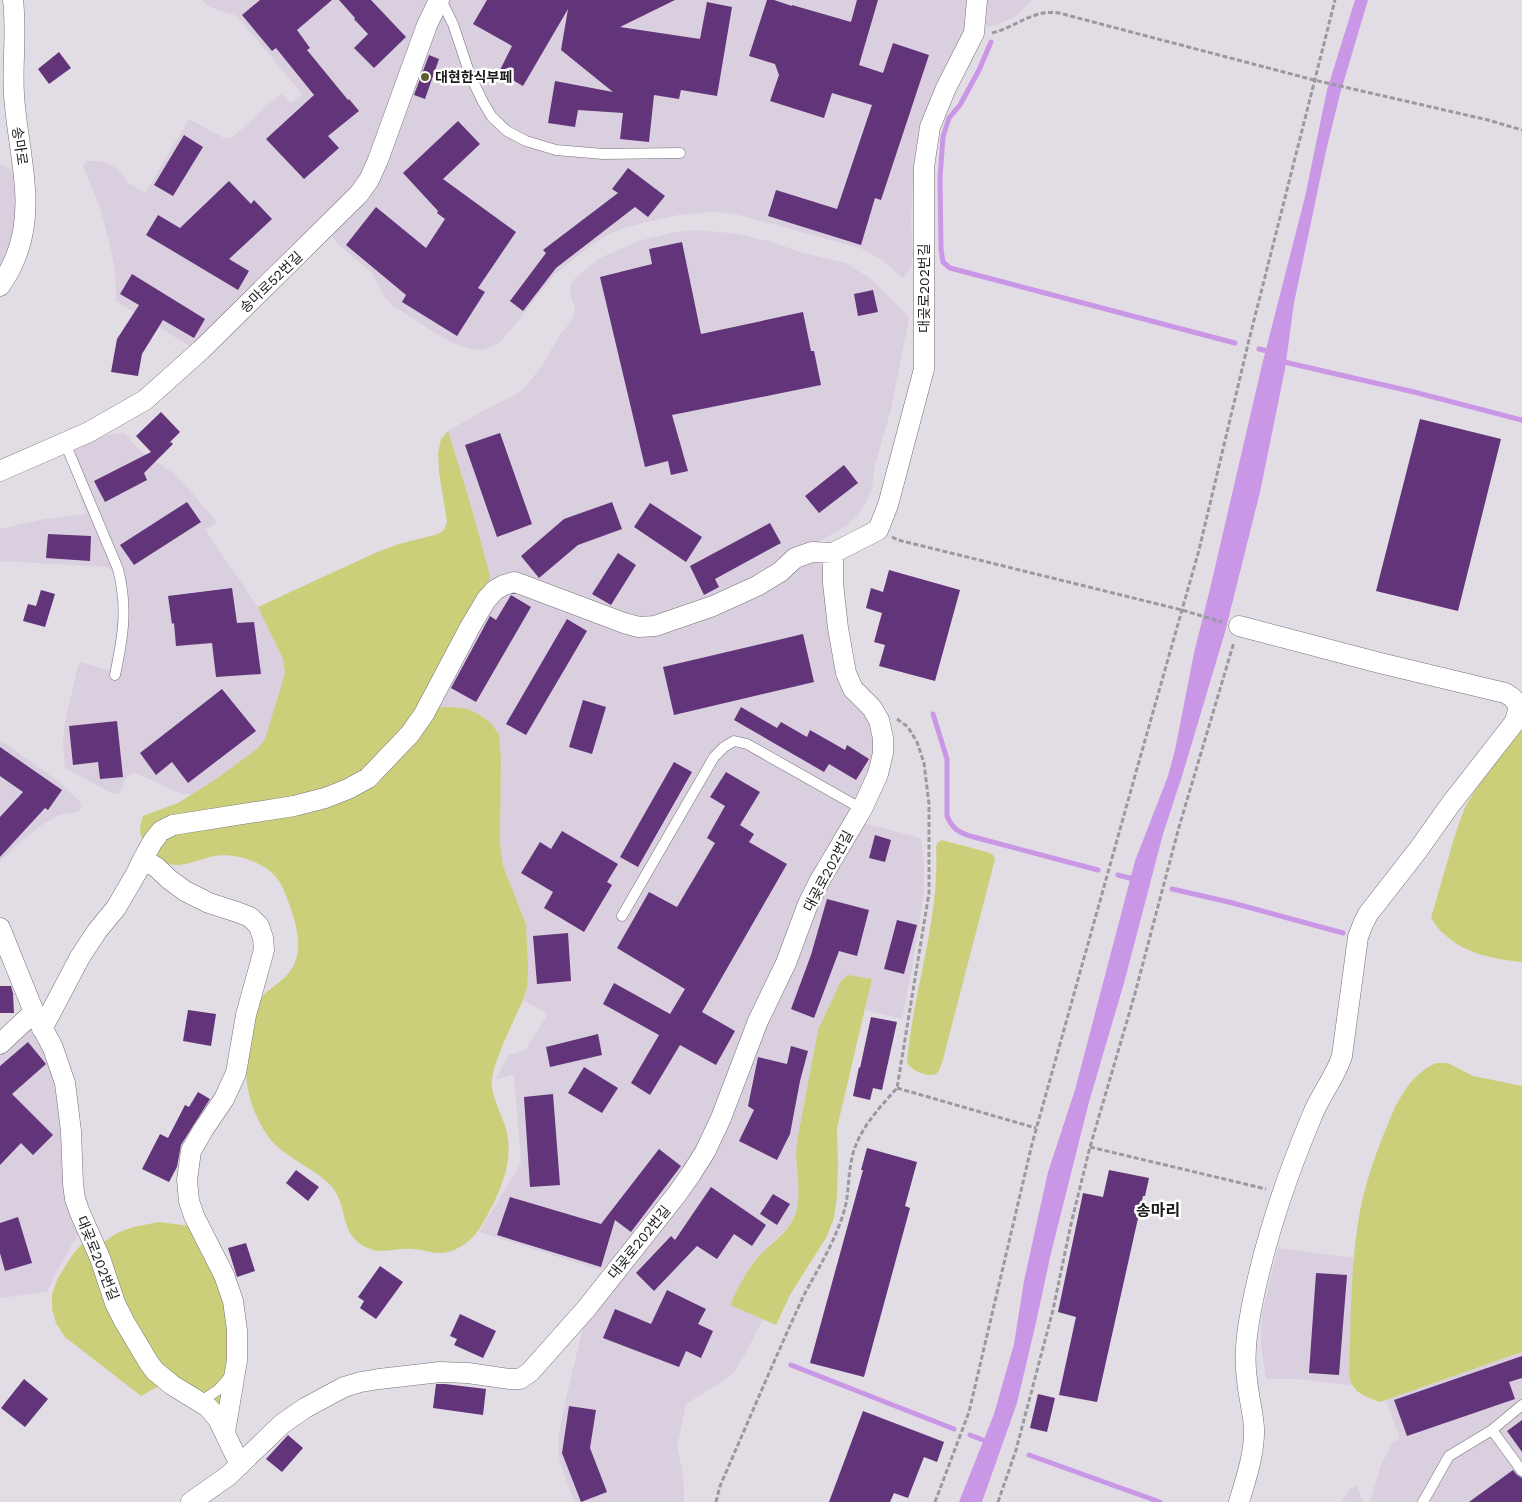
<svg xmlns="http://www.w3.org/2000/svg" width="1522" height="1502" viewBox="0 0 1522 1502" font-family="'Work Sans','Noto Sans KR',sans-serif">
<rect width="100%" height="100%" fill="#e2dce5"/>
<!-- built -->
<path fill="#d9cfde" d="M201 0H426L430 5 359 183 194 349 116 301 115 269 110 245 100 208 83 166 86 161H99L110 164 118 170 130 184 145 193 189 119 224 138H232L281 93 291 103 302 94 237 16 212 8Z
M447 0H972L970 17 924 119 917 145 914 166 911 220 913 254 911 268 903 278 880 259 863 249 743 216 728 213 713 212 678 215 626 227 607 235 590 246 555 274 509 332 498 344 482 350 472 349 460 346 448 341 392 305 385 298 372 273 338 244 330 234 367 195Z
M982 0H1032L1013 18 992 26H987L984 22Z
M0 164 14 171 18 191 16 234 0 270Z
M691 230 710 231 737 234 772 242 799 252 846 263 871 279 909 317 891 409 874 469 872 489 867 501 858 515 846 526 820 541 827 612 838 674 842 689 849 701 865 717 873 729V765L690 1163 607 1266 603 1269H597L479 1232 521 1163 514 1075 496 1079 508 1055 525 1050 548 1014 523 1000 527 988 526 924 520 907 509 885 503 866 500 842 501 759 424 708 490 575 469 499 448 431 481 412 515 395 527 385 544 363 558 338 572 320 575 310 570 293 571 284 577 276 600 258 639 241 670 233Z
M125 433 134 445 146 455 173 473 185 485 217 522 205 530 258 607 283 659 285 673 265 739 258 748 219 777 192 794H181L136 773 128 775 119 794 111 793 65 768 63 743 65 722 77 670 80 662 109 670 115 644 118 609 117 588 115 575 108 567 0 561V529L45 519 86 514 71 468 62 452 104 435Z
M0 740 58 781 82 804 79 812 59 815 40 826 17 844 0 862Z
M863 823 921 838 924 864V893L912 968 902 1019 865 1010 872 979 818 1030 798 1136 796 1154 799 1200 795 1214 790 1225 766 1248 753 1262 743 1278 730 1305 763 1319 743 1358 734 1372 726 1379 686 1404 677 1447 683 1473 684 1502H574L560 1462 558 1449 559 1433 564 1407 585 1319 662 1223 816 900Z
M31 1024 54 1072 80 1231 57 1270 47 1292 0 1298V1052Z
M1278 1248 1354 1258 1349 1377 1351 1385 1298 1379H1266L1261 1345 1262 1314Z
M1522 1352V1502H1370L1381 1465 1392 1444 1400 1438 1386 1400Z
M1357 1486 1363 1502H1341L1351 1488Z"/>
<!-- green -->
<path fill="#cccf79" d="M448 431 469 499 490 575 487 586 424 708 454 707 468 709 480 715 491 723 499 735 501 759 500 842 503 866 526 924 528 968 527 988 523 1000C515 1019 489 1068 492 1087 494 1101 502 1116 506 1129 515 1162 499 1195 483 1223 475 1238 459 1252 441 1253 431 1253 421 1249 412 1249 402 1248 392 1251 382 1251 376 1251 369 1249 363 1246 339 1231 348 1206 332 1187 313 1166 283 1158 267 1135 243 1098 241 1063 254 1022 256 1015 257 1004 261 998 265 992 281 982 287 975 306 954 297 925 288 901 285 892 281 882 274 875 261 861 234 853 215 856 202 858 189 865 176 865 160 864 142 847 140 830 140 826 142 820 143 816L178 803 219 777 258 748 265 739 285 673 283 659 258 607 375 553 399 544 438 534 444 530 447 522 439 472 438 453 441 439Z
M1522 728V962C1494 959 1465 954 1444 934 1439 930 1435 924 1431 918L1455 835 1465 807 1479 784Z
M942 840 990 853 994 856 995 859 942 1063C940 1067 939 1072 936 1074 928 1078 911 1070 907 1063 913 990 940 921 936 846L938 842Z
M848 975 872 979 837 1128 838 1164 837 1197 834 1218 827 1236 790 1295 776 1325 730 1305C737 1290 744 1275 754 1262 767 1245 790 1233 796 1212 801 1194 797 1174 796 1155 796 1149 797 1143 798 1136L818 1030 841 981Z
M1436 1063H1448L1473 1076 1522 1086V1352L1380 1402C1365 1396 1354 1394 1349 1377 1351 1322 1350 1265 1360 1211 1366 1181 1376 1152 1388 1124 1398 1099 1410 1075 1436 1063Z
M159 1222 190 1226 230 1305 224 1417 174 1381 155 1388 141 1396 65 1337 56 1323 52 1309V1294L58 1278 73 1254 81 1245 104 1242 117 1233 133 1227Z"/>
<!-- water -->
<path fill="#ca97e6" d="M1355 0H1368L1340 94 1326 151 1294 303 1285 369 1260 492 1225 632 1183 773 1163 834 1124 983 1089 1102 1051 1253 1035 1327 1017 1403 982 1502H959L994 1414 1014 1344 1024 1281 1048 1172 1075 1090 1135 861 1168 776 1175 750 1194 653 1210 589 1262 365 1305 197 1327 90Z"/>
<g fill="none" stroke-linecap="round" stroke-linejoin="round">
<!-- stream -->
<path stroke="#ca97e6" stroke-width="5" d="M991 42 979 70 960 105 949 118 943 137 940 178 941 249 943 262 950 268 1235 343
M1259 349 1271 352
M1280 361 1414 392 1522 420
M933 714 947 759V816C952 828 958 832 970 836L1098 870
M1118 875 1137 880
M1172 889 1229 902 1343 933
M791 1365 954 1429
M970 1435 988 1442
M1029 1455 1160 1502"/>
</g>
<!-- building -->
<path fill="#62347a" d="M260 0H332L297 30 310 48 307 50 348 100 349 99 359 111 328 136 339 148 304 179 266 139 314 95 276 48 272 51 242 15Z
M339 0H371L406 37 374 68 354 48 368 34 354 19 355 18Z
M487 0H675L620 27 700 39 707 2 732 7 717 96 681 90 679 99 654 95 649 142 620 139 623 113 578 110 575 127 548 123 555 81 613 92 561 50 568 9 523 86 499 72 512 46 473 24Z
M767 0H774L792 6V5L851 22 857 0H878L859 65 883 73 893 43 929 55 881 200 875 198 861 245 768 216 776 190 837 209 872 105 832 93 824 118 770 101 779 75 775 64 749 56Z
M59 52 71 68 49 84 38 69Z
M429 55 439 59 425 99 414 95Z
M458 121 480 144 443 179 516 232 478 288 485 292 457 336 402 302 406 295 346 245 376 207 426 248 445 219 437 213 438 211 403 173Z
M184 135 203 147 173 196 154 185Z
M628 168 665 196 648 217 635 207 556 268 523 311 510 301 546 253 543 250 618 193 612 189Z
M229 181 251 204 254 200 272 219 229 259 249 271 238 290 146 235 158 215 180 228Z
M682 242 701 334 803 312 811 351H814L821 385 672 415 688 471 671 475 668 461 645 467 600 277 652 264 649 249Z
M132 274 205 319 194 338 163 320 142 354 138 376 111 372 117 339 139 305 120 294Z
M873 290 878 312 858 316 854 294Z
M161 412 180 432 169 443 171 442 173 444 144 473 147 480 105 502 94 481 151 452 136 436Z
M1420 419 1501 439 1458 611 1376 591Z
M500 433 532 524 497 537 465 445Z
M844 465 858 483 819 513 805 496Z
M187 502 201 522 134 565 120 545Z
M612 502 622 529 578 545 539 578 521 556 564 519Z
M650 503 702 537 686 562 634 527Z
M770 523 781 543 715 579 719 587 704 595 690 566Z
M48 534 91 536 90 561 46 558Z
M618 553 636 565 611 605 592 594Z
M889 570 960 590 935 681 879 666 885 645 874 642 882 613 866 608 871 588 883 592Z
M232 588 237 623 254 622 261 674 216 677 212 643 176 646 174 623 172 624 168 596Z
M41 590 55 594 45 627 23 621 28 604 36 606Z
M511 595 531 607 476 702 451 688 490 616 496 620Z
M567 619 587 631 526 735 506 724Z
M803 634 814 682 674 715 663 667Z
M222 689 256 731 188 783 172 762 156 775 140 753Z
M583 700 606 707 592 754 569 747Z
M741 707 777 728 781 722 807 737 810 730 845 750 847 745 869 759 856 780 829 764 824 772 734 720Z
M117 721 123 777 100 779 98 762 73 765 69 726Z
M0 747 62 790 48 810 45 808 0 857V817L23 792 0 776Z
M674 762 692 772 638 867 620 857Z
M726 772 760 792 740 825 754 834 749 842 787 864 702 1012 735 1031 716 1065 680 1045 650 1095 631 1083 659 1035 603 1004 614 983 670 1014 685 989 617 948 649 892 677 907 715 843 707 838 725 806 710 797Z
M562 831 618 864 607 882 612 885 584 932 544 908 553 892 521 873 540 842 551 849Z
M875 835 891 840 885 862 869 858Z
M827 899 869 910 857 956 839 951 814 1018 791 1009 811 955Z
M897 920 917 925 904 974 884 969Z
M568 933 571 981 537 984 533 936Z
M0 986H11L13 993 14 1013H0Z
M188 1010 216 1014 211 1046 183 1041Z
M871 1017 897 1022 882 1090 873 1088 870 1100 853 1096 859 1067 860 1068Z
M598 1034 602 1055 550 1067 546 1047Z
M28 1042 46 1064 12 1094 53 1135 33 1155 21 1143 0 1165V1066Z
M791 1046 808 1051 800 1081 790 1134 777 1160 739 1141 754 1110 748 1106 758 1057 787 1064Z
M584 1067 618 1088 602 1113 568 1093Z
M198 1092 210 1099 181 1145 177 1167 169 1182 142 1169 160 1134 168 1138 185 1105 189 1107Z
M553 1094 560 1185 530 1187 524 1097Z
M867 1148 917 1162 905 1206 910 1208 864 1377 810 1363 863 1170H861Z
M659 1149 681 1166 631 1232 615 1220 601 1267 497 1235 510 1197 601 1224Z
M296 1170 319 1187 308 1201 286 1183Z
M1109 1170 1149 1178 1145 1196H1143L1097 1402 1059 1395 1076 1317 1058 1312 1083 1193 1103 1197Z
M711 1187 766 1225 752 1246 734 1234 717 1259 697 1246 654 1291 636 1273 671 1236 675 1240Z
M773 1194 790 1204 777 1225 760 1214Z
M18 1217 32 1263 5 1271 0 1253V1223Z
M246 1243 255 1271 237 1277 228 1248Z
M380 1266 403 1282 376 1319 360 1308 364 1301 358 1297Z
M1316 1273 1347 1275 1339 1375 1309 1373Z
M667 1290 706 1309 698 1324 713 1331 701 1358 686 1351 679 1367 603 1338 615 1309 651 1324Z
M460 1314 496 1331 483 1358 454 1345 457 1339 450 1336Z
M1522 1356V1378L1509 1382 1515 1399 1407 1436 1394 1400Z
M24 1379 48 1399 25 1427 1 1408Z
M436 1384H445L486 1389 483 1415 433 1408Z
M1038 1394 1055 1398 1047 1432 1030 1428Z
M569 1406 596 1410 590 1448 607 1492 581 1502 562 1453Z
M863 1411 944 1442 937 1462 924 1457 908 1498 894 1493 890 1502H829Z
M1522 1420V1452L1507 1431Z
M288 1435 303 1448 282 1472 266 1459Z
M1513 1470 1517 1475 1522 1478V1502H1469Z"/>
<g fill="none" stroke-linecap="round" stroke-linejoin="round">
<!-- service casing -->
<g stroke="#767179" stroke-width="11">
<path id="service" d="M441 0 453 24 470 75 483 102 492 117 507 131 526 141 556 150 603 154 680 153
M65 443 118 569C128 608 123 637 115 675
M622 916 714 757 724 747 734 741 747 744 862 809
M200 1402 218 1390 231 1375
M1492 1430 1522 1471
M1423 1502 1449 1456 1492 1430 1522 1405"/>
</g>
<!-- minor casing -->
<g stroke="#767179" stroke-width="21">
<path id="minor" d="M0 286C6 277 12 267 16 256 37 205 17 147 14 95 12 63 17 32 13 0
M0 471 89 432 145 400 201 350 359 194 369 180 378 160 427 25 439 0
M1239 626 1380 663 1505 693C1520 701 1520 708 1514 723L1450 805 1418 850 1368 914 1363 924 1358 937 1342 1056C1335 1078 1320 1095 1312 1116 1287 1175 1266 1237 1253 1300 1248 1325 1243 1354 1247 1379 1248 1395 1253 1411 1254 1428 1255 1452 1246 1479 1239 1502
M143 859 153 841 161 831 173 825 294 806 325 798 348 789 368 778 410 734 424 714 470 627 486 600 495 590 504 585 514 582 523 585 624 623 639 627 655 626 713 606 757 586 780 572 795 558 812 552 833 553
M0 928 34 1012 53 1048 65 1083 71 1131 73 1184 75 1199 80 1213 100 1258 115 1303 124 1321 149 1363 155 1371 172 1385 208 1407 218 1419 240 1465
M42 1029 80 957 97 931 116 908 137 872 143 859 156 867 170 880 185 891 209 903 237 912 250 917 259 926 263 938 264 950 246 1015 236 1073 224 1099 203 1130 191 1151 187 1180 189 1201 194 1216 224 1275 233 1301 237 1330V1360L225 1432
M0 1044 34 1012
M191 1502 228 1476 282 1424 305 1408 344 1387 361 1382 379 1379 440 1372 468 1373 510 1379H520L530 1372 586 1309 677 1194 691 1174 705 1152 721 1118 758 1021 786 963 808 904 820 880 862 809 878 774 883 753V738L879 720 872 708 853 689 846 673 838 628 833 583V553L878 530 888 505 924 369V167L930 127 946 88 974 33 977 0"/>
</g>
<!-- path -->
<path stroke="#9c989f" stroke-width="3" stroke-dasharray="5 2.5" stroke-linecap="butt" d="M992 33C1017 27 1032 9 1059 13L1314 80 1488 120 1522 130
M892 537 898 540 1182 610 1222 622
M897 1088 1036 1128
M1090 1147 1266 1189
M716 1502 720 1486C748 1422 775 1358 804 1295 814 1276 825 1258 834 1238 839 1226 845 1212 847 1198 849 1182 849 1166 854 1150 862 1126 881 1106 897 1088L929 893V804L924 763 917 742 908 727 897 719
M935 1502 969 1412 1032 1144 1138 765 1199 550 1248 344 1335 0
M998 1502 1016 1450 1053 1310 1071 1224 1090 1147 1134 997 1179 827 1234 642"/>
<!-- service -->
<use href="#service" stroke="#fff" stroke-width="10"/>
<!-- minor -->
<use href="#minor" stroke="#fff" stroke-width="20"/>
</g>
<!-- markers -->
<circle fill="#5d5e2b" stroke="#fff" stroke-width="2" cx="425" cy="77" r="5"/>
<g text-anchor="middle" stroke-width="5" stroke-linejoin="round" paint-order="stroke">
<!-- poi labels -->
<g font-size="14" font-weight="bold" fill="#1c1b1e" stroke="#fff" text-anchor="start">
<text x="435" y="82">대현한식부페</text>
</g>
<!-- street labels -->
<g font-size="14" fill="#1c1b1e" stroke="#fff">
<text transform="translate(20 146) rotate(82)" y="5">송마로</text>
<text transform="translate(271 282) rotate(-44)" y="5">송마로52번길</text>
<text transform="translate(924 288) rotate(-90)" y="5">대곶로202번길</text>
<text transform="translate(828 871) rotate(-62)" y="5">대곶로202번길</text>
<text transform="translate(639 1242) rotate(-51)" y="5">대곶로202번길</text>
<text transform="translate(98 1258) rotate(68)" y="5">대곶로202번길</text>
</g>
<!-- quarter labels -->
<g font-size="16" font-weight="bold" fill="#1c1b1e" stroke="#fff">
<text x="1158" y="1216">송마리</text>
</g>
</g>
</svg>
